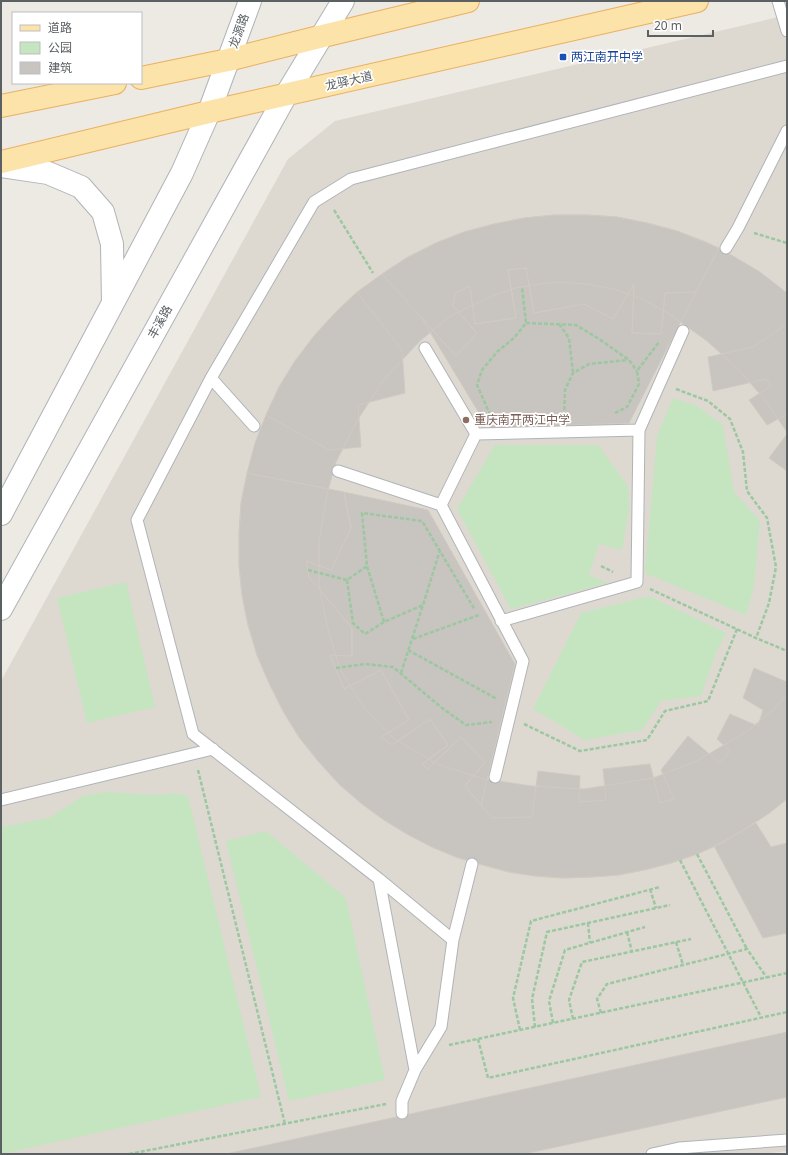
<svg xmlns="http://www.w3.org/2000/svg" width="788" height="1155" viewBox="0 0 788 1155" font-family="'Noto Sans','Noto Sans SC',sans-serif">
<rect width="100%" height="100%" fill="#ede9e3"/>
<!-- education -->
<path fill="#ddd9d1" d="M787 15V1151L765 1154H1V681L288 159 335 121Z"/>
<!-- green -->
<path fill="#c5e4c0" d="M673 398 697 406 723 425 734 492 760 521 754 586 746 615 645 573 657 437Z
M495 445H598L628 486 629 508 622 550 599 544 589 575 607 583 511 609 457 509Z
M126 582 155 707 87 723 57 598Z
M649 596 726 633 716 653 701 696 661 701 642 730 584 740 562 726 533 709 581 613Z
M105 792 154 795 176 793 188 796 261 1097 1 1154V827L49 818 83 796Z
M266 831 346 898 385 1080 289 1101 226 841Z"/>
<!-- building -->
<path fill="#c8c4bf" stroke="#d1cac2" d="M555 215H586L617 217 647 223 677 231 719 248 696 292 665 293 661 334 632 333 634 284 613 319 584 304 534 313 526 268 508 270 516 318 475 324 470 286 455 293 453 306 477 333 456 356 382 274 408 257 436 243 464 232 494 224 524 218Z
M555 215H586L617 217 647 223 677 231 706 242 733 256 760 272 787 293V432L765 400 737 368 707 341 668 313 642 299 614 289 586 284 560 282 539 284 515 288 490 297 452 315 421 340 384 379 357 421 336 462 327 494 319 543V584L327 626 340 669 364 708 392 737 437 764 484 779 532 786 584 789 653 778 697 761 749 730 775 708 787 694V799L768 814 745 829 722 843 697 854 671 863 644 870 618 875 591 877 563 878 536 876 509 872 483 865 456 857 432 847 407 834 384 820 362 804 339 784 318 761 299 737 283 711 269 683 257 655 248 625 242 595 239 565V534L241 503 247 473 255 443 266 415 279 387 295 361 314 336 335 313 357 292 382 274 408 257 436 243 464 232 494 224 524 218Z
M526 268 534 313 584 304 613 319 634 284 632 333 661 334 665 293 696 292 629 423 488 428 421 317 456 356 477 333 453 306 455 293 470 286 475 324 516 318 508 270Z
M357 292 402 350 405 393 358 405 361 447 329 450 266 415 279 387 295 361 314 336 335 313Z
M787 324V419L785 415 767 425 749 400 771 386 766 379 713 391 708 357 753 347Z
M787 434V471L769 458Z
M247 473 344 492 351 528 331 570 306 561 309 577 352 628V656L330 655 344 689 381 670 409 720 381 737 392 745 430 719 448 745 422 764 428 769 461 737 485 762 465 786 492 818 532 817 538 771 580 776 579 802 606 800 603 769 650 764 660 803 674 799 661 770 688 736 720 763 730 751 717 739 730 714 758 726 763 710 743 698 754 668 787 682V799L768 814 745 829 722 843 697 854 671 863 644 870 618 875 591 877 563 878 536 876 509 872 483 865 456 857 432 847 407 834 384 820 362 804 339 784 318 761 299 737 283 711 269 683 257 655 248 625 242 595 239 565V534L241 503Z
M344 492 428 510 515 664 481 805 465 786 485 762 461 737 428 769 422 764 448 745 430 719 392 745 381 737 409 720 381 670 344 689 330 655 352 656V628L309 577 306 561 331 570 351 528Z
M756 823 771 847 787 843V933L763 938 714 846Z
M787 1032V1097L524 1154H226Z"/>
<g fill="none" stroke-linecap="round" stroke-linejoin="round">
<!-- lane casing -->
<g stroke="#b0b4b8" stroke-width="13">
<path id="lane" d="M778 1 787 31
M726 248 738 228 787 131
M425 348 476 434 639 430 683 331
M211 378 254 426
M338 471 441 505 523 661 495 777
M441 505 476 434
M501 621 637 582 639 430
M1 800 213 749
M379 879 453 940
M415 1070 379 879 193 734 137 520 211 378 314 202 351 179 787 66
M402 1113V1101L415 1070 441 1027 453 940 472 864
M652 1154 679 1148 787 1140"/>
</g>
<!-- secondary casing -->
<g stroke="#afb4b7" stroke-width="24">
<path id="secondary" d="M1 166 48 173 81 187 103 212 112 244 113 303
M1 514 182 173 209 112 250 1
M1 609 286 95 343 1"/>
</g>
<!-- primary casing -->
<g stroke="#eab05f" stroke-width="24">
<path id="primary" d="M141 78 228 60 323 36 468 1
M1 106 115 83
M1 162 209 112 697 1"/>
</g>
<!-- path -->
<path stroke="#9bc7a1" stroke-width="2.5" stroke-dasharray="4 2" stroke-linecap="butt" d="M334 210 373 273
M754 233 787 243
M526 323 576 325 599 339 629 360 637 371
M559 324 569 338 573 373
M676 389 708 401 730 419 743 452 747 491 767 518 776 567 769 603 756 638
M615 413 627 407 639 384 637 371 659 342
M564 416 565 390 573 373 589 364 628 360
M497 417 489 412 477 385 482 370 497 352 515 337 526 323 522 287
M601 566 613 572
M308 570 347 580 367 566
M347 580 353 623 365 634 384 622 423 605
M650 589 756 638 787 651
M384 622 367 566 362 513 422 521 475 610
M413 639 479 615
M408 650 497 699
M336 668 365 664 393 667 442 708 466 725 492 722
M401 673 423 605 440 550
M524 724 580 751 647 740 665 711 708 701 737 629
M198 770 285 1124
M697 854 747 949
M650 889 656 908
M588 923 590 943
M627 932 632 952
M676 942 683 965
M747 990 761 1017
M601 1013 597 999 607 984 747 949 767 978
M573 1019 569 1000 582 962 691 939
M553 1023 549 1001 565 950 645 927
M535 1027 532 999 547 932 670 905
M520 1030 513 998 531 921 660 887
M478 1039 488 1078 787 1012
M449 1045 787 973
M129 1154 386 1104"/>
<!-- lane -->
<use href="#lane" stroke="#fff" stroke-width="11"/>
<!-- secondary -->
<use href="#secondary" stroke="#fff" stroke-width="22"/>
<!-- primary -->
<use href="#primary" stroke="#fbe3aa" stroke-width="22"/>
<!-- path-bridge -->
<path stroke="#9bc7a1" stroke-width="2.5" stroke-dasharray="4 2" stroke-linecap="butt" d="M680 860 747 990"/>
</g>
<!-- markers -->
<rect fill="#1a4fb4" stroke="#fff" stroke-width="1.5" x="559" y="53" width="8" height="8" rx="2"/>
<circle fill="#8d6e63" stroke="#fff" stroke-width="1.5" cx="466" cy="420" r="4"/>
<g text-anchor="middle" stroke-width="3.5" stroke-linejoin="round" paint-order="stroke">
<!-- street labels -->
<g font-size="12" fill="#5b6063" stroke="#fff">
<text transform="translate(239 31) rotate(-70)" y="4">龙源路</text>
<text transform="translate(349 81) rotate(-13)" y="4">龙驿大道</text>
<text transform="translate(160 322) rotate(-61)" y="4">丰溪路</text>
</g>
<!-- transit labels -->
<g font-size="12" fill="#164399" stroke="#fff" text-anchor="start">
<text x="571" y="61">两江南开中学</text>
</g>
<!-- education labels -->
<g font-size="12" fill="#785e54" stroke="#fff" text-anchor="start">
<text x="474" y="424">重庆南开两江中学</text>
</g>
</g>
<!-- border -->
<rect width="788" height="1155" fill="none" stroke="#5b6063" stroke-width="4"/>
<!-- legend -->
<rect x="12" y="12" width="130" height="72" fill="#ffffff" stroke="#bdbfc1"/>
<rect x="20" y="25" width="20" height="6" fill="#fbe3aa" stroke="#bdbfc1"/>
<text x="48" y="32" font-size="12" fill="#5b6063">道路</text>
<rect x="20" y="42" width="20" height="12" fill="#c5e4c0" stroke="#bdbfc1"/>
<text x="48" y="52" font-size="12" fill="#5b6063">公园</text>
<rect x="20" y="62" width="20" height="12" fill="#c8c4bf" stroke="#bdbfc1"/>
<text x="48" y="72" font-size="12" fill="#5b6063">建筑</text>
<!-- scale -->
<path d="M648 30v6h65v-6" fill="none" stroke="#5b6063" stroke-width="2"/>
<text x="654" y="30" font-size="12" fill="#5b6063" stroke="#ffffff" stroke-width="3" paint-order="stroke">20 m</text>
</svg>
